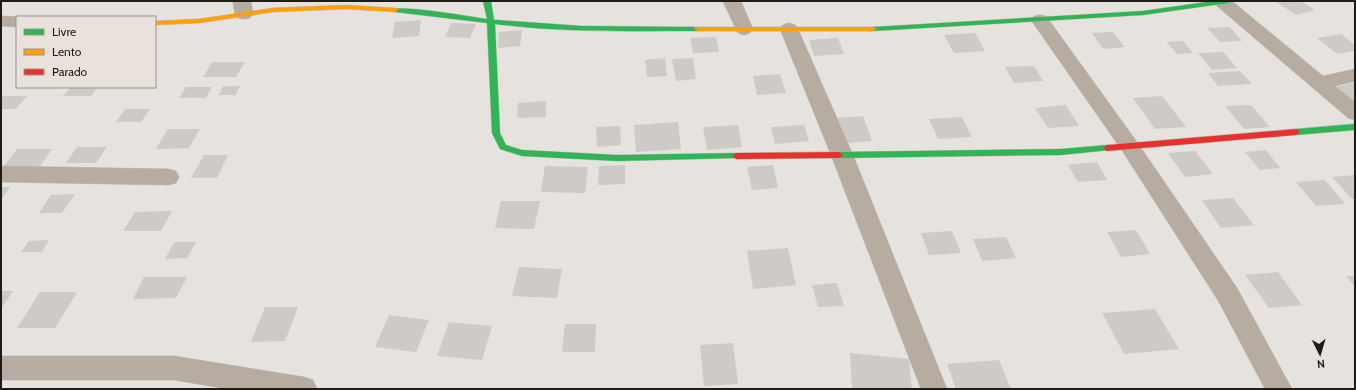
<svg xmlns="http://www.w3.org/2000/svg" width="1356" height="390" viewBox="0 0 1356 390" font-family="Cabin,sans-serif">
<rect width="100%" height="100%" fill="#e6e2de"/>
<!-- building -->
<path fill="#cdcac7" d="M1275 1H1301L1315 10 1296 15Z
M421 20 419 36 392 38 395 22Z
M451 23 476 24 470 38 445 37Z
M1230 27 1242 41 1220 42 1207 28Z
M522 30 520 46 498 48 499 32Z
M1113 32 1125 47 1103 49 1092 33Z
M975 33 985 51 954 53 944 35Z
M1341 34 1355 45V51L1337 54 1317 38Z
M716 37 719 52 693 53 690 38Z
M838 38 844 54 814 56 809 40Z
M1183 41 1193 53 1177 54 1167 42Z
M1223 52 1237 68 1212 70 1198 53Z
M665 58 667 76 647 77 645 60Z
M693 58 696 79 676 81 672 59Z
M212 62H245L236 77H203Z
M1034 66 1043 81 1014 83 1005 67Z
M1240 71 1252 84 1218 86 1208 73Z
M780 74 786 93 757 95 753 76Z
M1355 82V104L1335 87Z
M223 86H240L235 95H219Z
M71 87H98L91 96H63Z
M186 87H212L206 98H179Z
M2 96H27L16 109H1Z
M1162 96 1186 127 1155 129 1133 98Z
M546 101V117L517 118 518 103Z
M1066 105 1079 126 1048 128 1035 108Z
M1251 105 1270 127 1244 129 1225 106Z
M125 109H150L141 122H116Z
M863 116 872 141 846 143 837 118Z
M962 117 972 137 938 139 929 119Z
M678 122 681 149 636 152 634 125Z
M738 125 742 147 707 150 703 127Z
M804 125 809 141 775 144 771 127Z
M620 126 621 145 597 147 596 127Z
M168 129H200L189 148 156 149Z
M77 147H107L96 163H66Z
M17 149H52L37 170H1Z
M1266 150 1280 168 1260 170 1245 152Z
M1195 151 1213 174 1185 177 1168 153Z
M204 155H228L217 178H191Z
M1097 162 1107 180 1078 182 1068 165Z
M625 165V184L598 185 599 166Z
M773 165 778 188 752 190 747 167Z
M545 166 588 167 585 193 541 192Z
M1355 175V199H1352L1332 177Z
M1325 180 1345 204 1316 206 1296 182Z
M1 187H10L1 200Z
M75 194 62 213H39L51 195Z
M1233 198 1254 225 1221 228 1202 200Z
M501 201H540L534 229 495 228Z
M172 211 161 231H123L135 212Z
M1136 230 1150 254 1121 257 1107 232Z
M952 231 961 253 929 255 921 233Z
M1006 237 1016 258 982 261 973 239Z
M49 240 42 252H21L29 241Z
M174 242H196L187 258 165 259Z
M788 248 796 285 753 289 747 251Z
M519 267 562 269 557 298 512 296Z
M1278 272 1302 305 1269 308 1245 275Z
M1346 276H1355V287Z
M144 277H187L176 298 133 299Z
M837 283 844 306 818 307 812 285Z
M1 291H13L1 309Z
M40 292H77L55 328H17Z
M265 307H298L285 341 251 342Z
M1155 309 1179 349 1124 354 1102 313Z
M389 315 429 320 416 352 375 347Z
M449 322 492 326 482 360 437 356Z
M565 324H596L595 352H562Z
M733 343 738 384 704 386 700 345Z
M850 353 909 359 912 389H852Z
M999 360 1011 389H956L947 364Z"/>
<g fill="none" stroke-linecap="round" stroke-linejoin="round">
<!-- street casing -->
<g stroke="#c1bebb" stroke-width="1">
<path id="street" d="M233 1H251L253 14 250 18 244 19 238 18 235 14Z
M723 1H741L753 29 750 33 744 35 738 33Z
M1215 1H1232L1323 76 1355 69V81L1335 86 1355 102V120L1348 118 1217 6Z
M1040 15 1046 16 1137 142 1237 288 1292 389H1265L1219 302 1123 152 1031 20 1034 16Z
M1 16 19 17H17V27L1 26Z
M789 23 795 25 798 29 853 155 947 389H921L831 155 780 29 783 25Z
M1 166 168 169 176 171 179 177 176 183 168 185 1 182Z
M1 356H174L304 377 313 380 317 389H228L174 380H1Z"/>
</g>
<!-- fast casing -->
<g stroke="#c1bebb" stroke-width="1">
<path id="fast" d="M483 1H491L494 20H497L582 26 698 27 702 29 698 31C630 31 562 33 495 24L500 133 506 145 522 150 617 155 736 153 740 156 739 158 617 161 522 156 500 149 492 133 487 23 395 12 391 10C399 4 473 17 487 19Z
M1213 1H1232L1228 3 1143 15 873 31 869 29 873 27 1143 11Z
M1355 124V130L1296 135 1292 132 1296 129Z
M1107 145 1110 146 1111 148 1110 150 1061 155 839 158 835 155 839 152 1061 149Z"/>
</g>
<!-- slow casing -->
<g stroke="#c1bebb" stroke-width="1">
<path id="slow" d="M346 5 395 8 399 10 395 12 346 9 273 12 199 23 155 25V21L199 19 273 8Z
M695 27H873L877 29 873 31H698L694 29Z"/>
</g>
<!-- jam casing -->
<g stroke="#c1bebb" stroke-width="1">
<path id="jam" d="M1296 129 1300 132 1296 135 1107 151 1103 148 1107 145Z
M839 152 843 155 839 158 736 159 732 156 736 153Z"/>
</g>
<!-- street -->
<use href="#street" fill="#b7aca2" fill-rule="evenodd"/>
<!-- fast -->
<use href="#fast" fill="#30b455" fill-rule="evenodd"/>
<!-- slow -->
<use href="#slow" fill="#ff9f0a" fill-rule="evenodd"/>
<!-- jam -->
<use href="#jam" fill="#e5322d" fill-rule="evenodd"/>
</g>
<!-- border -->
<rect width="1356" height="390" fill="none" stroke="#1e1c19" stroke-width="4"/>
<!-- legend -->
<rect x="16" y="16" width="140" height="72" fill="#e9e2db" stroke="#98938d"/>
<rect x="24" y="29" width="20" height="6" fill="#30b455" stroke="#98938d"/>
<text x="52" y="36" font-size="12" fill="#1e1c19">Livre</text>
<rect x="24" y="49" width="20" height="6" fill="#ff9f0a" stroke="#98938d"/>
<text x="52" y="56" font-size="12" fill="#1e1c19">Lento</text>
<rect x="24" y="69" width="20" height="6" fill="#e5322d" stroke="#98938d"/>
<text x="52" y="76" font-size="12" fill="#1e1c19">Parado</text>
<!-- north arrow -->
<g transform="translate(1320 354) rotate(175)" stroke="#e9e2db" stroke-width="3" paint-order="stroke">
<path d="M0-3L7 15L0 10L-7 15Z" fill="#1e1c19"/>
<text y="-6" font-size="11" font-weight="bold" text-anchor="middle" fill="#1e1c19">N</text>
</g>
</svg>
